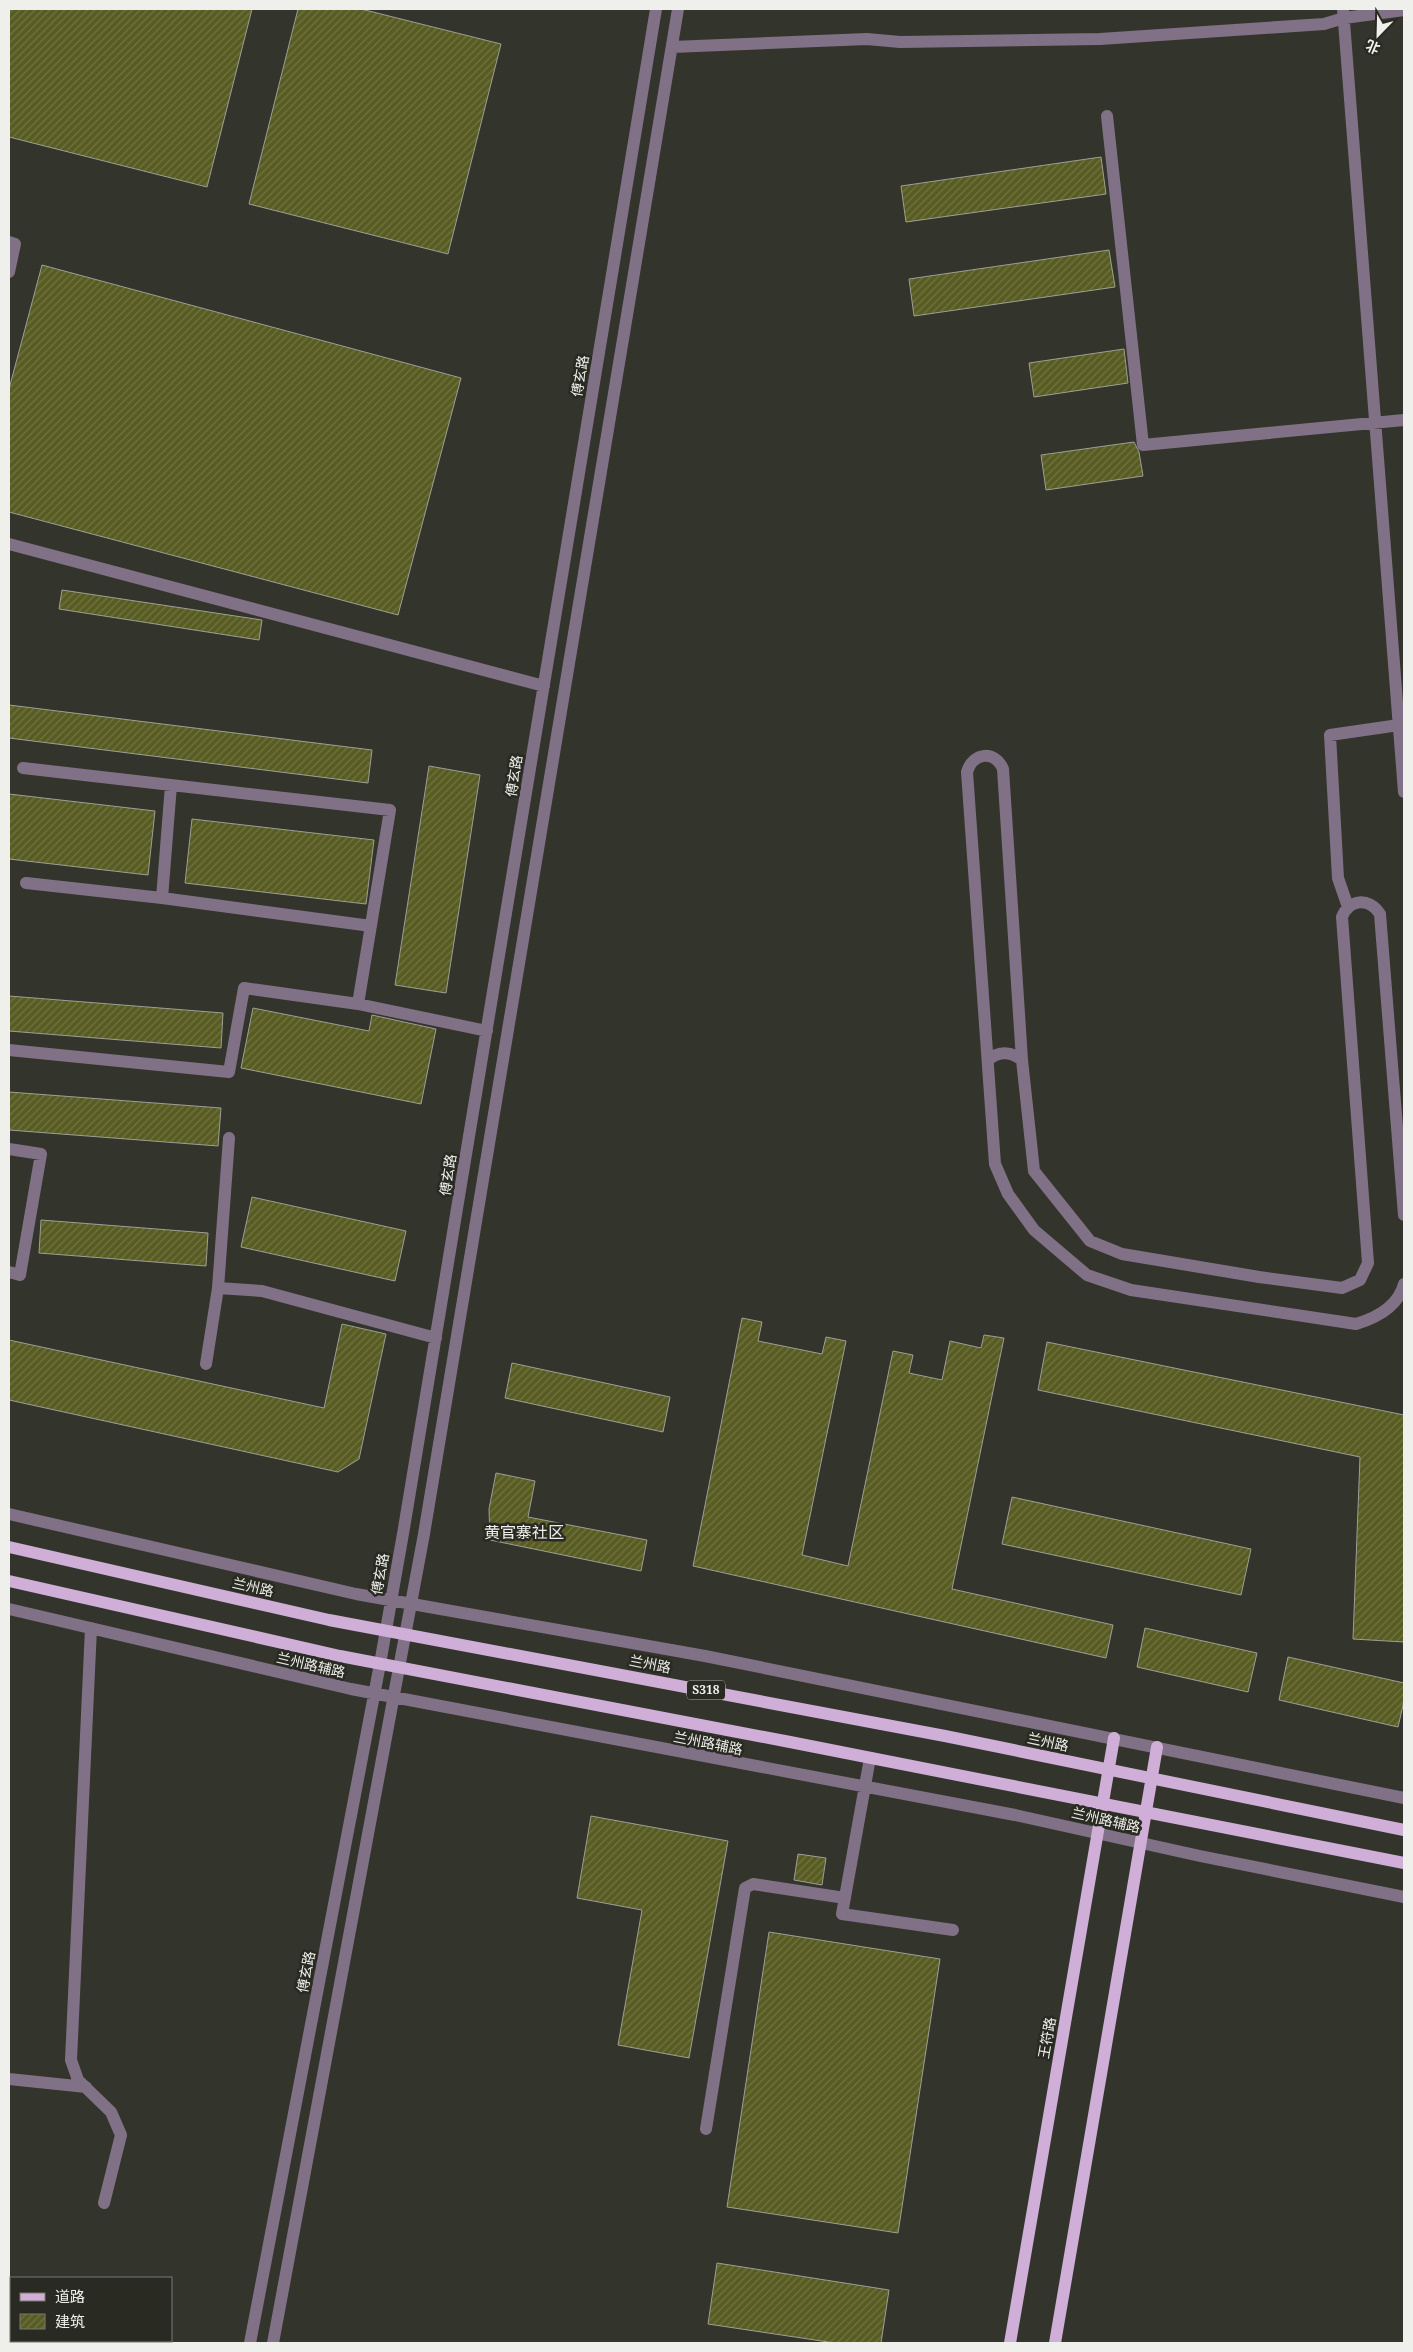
<svg xmlns="http://www.w3.org/2000/svg" width="1413" height="2352" viewBox="0 0 1413 2352" font-family="'Noto Serif','Noto Sans SC',serif">
<defs>
<pattern id="building-hatch" width="6" height="6" patternUnits="userSpaceOnUse" patternTransform="scale(1.25)"><rect width="6" height="6" fill="#585c22"/><path d="M-1 1l2-2M0 6l6-6M5 7l2-2" fill="none" stroke="#707442"/></pattern>
</defs>
<rect width="100%" height="100%" fill="#33342c"/>
<!-- building -->
<path fill="url(#building-hatch)" stroke="#9e9f96" d="M9 9H252L207 187 9 137Z
M298 9H361L501 44 448 254 249 204Z
M1101 157 1106 194 906 222 901 186Z
M1109 250 1115 287 914 316 909 279Z
M42 265 461 378 398 615 9 512V389Z
M1124 349 1128 383 1034 397 1029 363Z
M1134 442 1139 452 1143 476 1046 490 1041 455Z
M62 590 262 620 259 640 59 609Z
M9 705 372 750 368 783 9 738Z
M429 766 480 775 446 993 395 985Z
M9 794 155 811 148 875 9 859Z
M192 819 374 840 366 904 185 883Z
M9 996 223 1013 221 1048 9 1031Z
M253 1008 369 1031 372 1015 436 1029 421 1104 241 1068Z
M9 1092 221 1108 218 1146 9 1130Z
M252 1197 406 1231 395 1281 241 1247Z
M41 1220 208 1233 206 1266 39 1253Z
M742 1318 762 1322 758 1341 822 1354 826 1337 846 1341 802 1555 848 1566 893 1351 913 1355 909 1373 942 1380 950 1341 981 1348 984 1335 1004 1338 952 1589 1113 1625 1106 1658 693 1566Z
M342 1324 386 1334 359 1459 338 1472 9 1400V1340L324 1408Z
M1047 1342 1404 1415V1642L1353 1639 1360 1457 1038 1390Z
M512 1363 670 1397 663 1432 505 1398Z
M496 1473 535 1481 528 1517 647 1540 641 1571 490 1540 489 1509Z
M1012 1497 1251 1549 1241 1595 1002 1544Z
M1145 1628 1257 1653 1248 1692 1137 1667Z
M1288 1657 1404 1683V1701L1398 1727 1279 1700Z
M591 1816 728 1841 689 2058 618 2045 642 1910 577 1898Z
M798 1854 826 1858 822 1885 794 1880Z
M769 1932 940 1959 898 2233 727 2207Z
M717 2263 889 2290 881 2343H835L708 2324Z"/>
<g fill="none" stroke-linecap="round" stroke-linejoin="round">
<!-- minor -->
<path stroke="#817186" stroke-width="12" d="M1343 9 1404 792
M672 47 867 39 900 42 1100 39 1324 24 1344 18 1404 10
M1107 116 1143 445 1404 420
M9 242 15 244 9 272
M9 544 544 686
M23 768 390 810 358 1004
M171 785 162 898 371 926
M26 883 162 898
M1348 907 1338 878 1330 735 1399 725
M9 1050 229 1072 244 988 358 1004 487 1031
M988 1060C999 1051 1010 1051 1022 1060
M9 1149 41 1154 20 1275 9 1272
M1404 1215 1380 914C1369 897 1349 899 1342 917L1368 1263 1360 1280 1342 1288 1259 1277 1122 1254 1090 1241 1034 1171 1022 1060 1003 769C995 750 973 752 967 772L995 1164 1008 1194 1034 1230 1087 1275 1131 1290 1356 1324C1376 1318 1398 1307 1404 1284
M218 1288 262 1291 436 1338
M206 1364 218 1288 229 1138
M9 1514 356 1594 705 1656 1404 1798
M9 1609 351 1689 1015 1815 1200 1856 1404 1897
M91 1628 71 2060 78 2080 111 2112 121 2135 104 2203
M870 1758 842 1914 953 1930
M9 2079 86 2087
M706 2129 745 1888 753 1884 845 1898
M250 2343 380 1664 404 1528 656 9
M273 2343 424 1534 678 9"/>
<!-- major -->
<path stroke="#cfaed8" stroke-width="12" d="M9 1547 329 1620 945 1736 1404 1830
M9 1581 340 1656 790 1742 1404 1863
M1010 2343 1114 1738
M1055 2343 1157 1747"/>
</g>
<g text-anchor="middle" stroke-width="5" stroke-linejoin="round" paint-order="stroke">
<!-- shield labels -->
<rect fill="#292a22" stroke="#b4b5af" stroke-width="1" x="687" y="1680.5" width="38" height="19" rx="4"/>
<g font-size="12" font-weight="bold" fill="#eff0eb">
<text x="706" y="1694">S318</text>
</g>
<!-- street labels -->
<g font-size="14" fill="#eff0eb" stroke="#292a22">
<text transform="translate(580 376) rotate(-80)" y="5">傅玄路</text>
<text transform="translate(514 776) rotate(-81)" y="5">傅玄路</text>
<text transform="translate(448 1175) rotate(-81)" y="5">傅玄路</text>
<text transform="translate(380 1574) rotate(-80)" y="5">傅玄路</text>
<text transform="translate(253 1587) rotate(13)" y="5">兰州路</text>
<text transform="translate(650 1664) rotate(11)" y="5">兰州路</text>
<text transform="translate(311 1665) rotate(13)" y="5">兰州路辅路</text>
<text transform="translate(1048 1742) rotate(12)" y="5">兰州路</text>
<text transform="translate(708 1743) rotate(11)" y="5">兰州路辅路</text>
<text transform="translate(1106 1820) rotate(13)" y="5">兰州路辅路</text>
<text transform="translate(306 1972) rotate(-79)" y="5">傅玄路</text>
<text transform="translate(1047 2038) rotate(-80)" y="5">王符路</text>
</g>
<!-- quarter labels -->
<g font-size="16" fill="#eff0eb" stroke="#292a22">
<text x="524" y="1538">黄官寨社区</text>
</g>
</g>
<!-- border -->
<rect width="1413" height="2352" fill="none" stroke="#eff0eb" stroke-width="20"/>
<!-- legend -->
<rect x="10" y="2277" width="162" height="65" fill="#292a22" stroke="#787972"/>
<rect x="20" y="2293" width="25" height="8" fill="#cfaed8" stroke="#787972"/>
<text x="55" y="2302" font-size="15" fill="#eff0eb">道路</text>
<rect x="20" y="2314" width="25" height="15" fill="url(#building-hatch)" stroke="#787972"/>
<text x="55" y="2327" font-size="15" fill="#eff0eb">建筑</text>
<!-- north arrow -->
<g transform="translate(1378 35) rotate(203)" stroke="#292a22" stroke-width="4" paint-order="stroke">
<path d="M0-4L9 19L0 12L-9 19Z" fill="#eff0eb"/>
<text y="-8" font-size="14" font-weight="bold" text-anchor="middle" fill="#eff0eb">北</text>
</g>
</svg>
